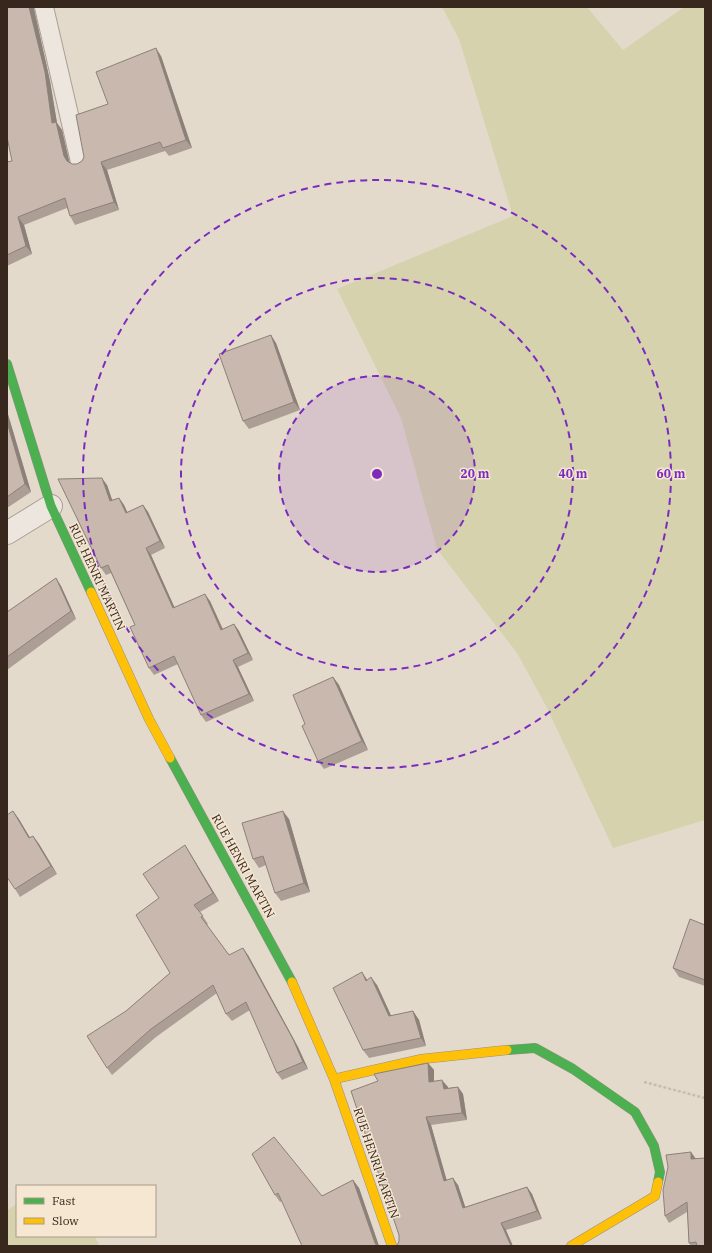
<svg xmlns="http://www.w3.org/2000/svg" width="712" height="1253" viewBox="0 0 712 1253" font-family="'IBM Plex Serif',serif">
<rect width="100%" height="100%" fill="#e4dacc"/>
<!-- green -->
<path fill="#d6d2ae" d="M442 7H587L623 50 684 7H705V820L613 848 546 706 517 653 437 549 401 418 337 289 513 216 459 39Z
M17 1204V1236H94L99 1244 96 1246H7V1210Z"/>
<g fill="none" stroke-linecap="round" stroke-linejoin="round">
<!-- lane casing -->
<g stroke="#a99f95" stroke-width="20">
<path id="lane" d="M44 7 80 162"/>
</g>
<!-- street casing -->
<g stroke="#a99f95" stroke-width="24">
<path id="street" d="M7 533 51 506"/>
</g>
<!-- fast casing -->
<g stroke="#998f85" stroke-width="10">
<path id="fast" d="M7 364 51 506 91 592
M170 758 292 982
M507 1050 535 1048 573 1069 635 1112 654 1146 660 1172 658 1182"/>
</g>
<!-- slow casing -->
<g stroke="#998f85" stroke-width="10">
<path id="slow" d="M91 592 149 719 170 758
M292 982 334 1079 392 1246
M334 1079 422 1059 507 1050
M571 1246 655 1196 658 1182"/>
</g>
<!-- path -->
<path stroke="#c5bdb4" stroke-width="2.5" stroke-dasharray="3 2" stroke-linecap="butt" d="M644 1082 705 1098"/>
<!-- lane -->
<use href="#lane" stroke="#ece6de" stroke-width="18"/>
<!-- street -->
<use href="#street" stroke="#ece6de" stroke-width="22"/>
<!-- fast -->
<use href="#fast" stroke="#4caf50" stroke-width="9"/>
<!-- slow -->
<use href="#slow" stroke="#ffc107" stroke-width="9"/>
</g>
<!-- wall -->
<path fill="#ac9e95" d="M7 7H34V9L50 81 57 123 62 130 69 163 72 164H77L82 161 108 104 161 56 192 148 169 156 165 151 107 170 119 210 75 225 70 216 67 208 24 225 32 254 7 266V162L12 161Z
M276 343 300 410 249 429 243 421Z
M7 411 31 492 7 508Z
M107 485 112 500 119 498 124 505 127 512 143 505 148 512 165 548 151 555 174 607 210 601 223 629 234 624 239 631 253 660 238 667 254 701 206 722 201 715 178 664 154 675 149 668 135 625 111 573 106 575 101 568Z
M56 578 61 586 76 619 7 670V612Z
M333 677 339 685 368 750 324 769 318 761 305 724Z
M13 811 30 838 33 836 39 844 57 874 20 897 15 889Z
M289 819 310 892 281 901 275 893 266 865 259 868 253 859Z
M190 853 219 901 200 912 208 924 207 925 229 955H248L298 1047 308 1069 282 1080 277 1073 250 1010 232 1021 226 1014 217 993 156 1037 112 1075 107 1068 126 1011 170 973 159 898Z
M705 925V986L679 977 673 968Z
M367 980 377 985 391 1016 413 1011 419 1020 426 1046 369 1058 363 1050Z
M428 1063 434 1070V1081L448 1087V1088L458 1087 463 1094 467 1120 431 1125 446 1180 458 1185 465 1207 527 1187 532 1194 542 1219 506 1230 399 1241V1235L378 1081Z
M691 1152 705 1246H691L689 1243 687 1212 669 1223 665 1216Z
M252 1154 322 1196 353 1180 359 1188 379 1246 282 1201 280 1202 275 1195Z"/>
<!-- shaded-wall -->
<path fill="#8c8179" d="M29 7H34V9L50 81 57 123 62 130 70 164 67 161 64 156 52 123Z
M156 48 161 56 192 148 186 140Z
M101 162 107 170 119 210 114 202Z
M18 217 24 225 32 254 26 246Z
M271 335 276 343 300 410 294 402Z
M7 411 31 492 25 484 7 422Z
M102 478 107 485 115 508 110 501Z
M119 498 124 505 131 520 126 513Z
M143 505 148 512 165 548 160 541Z
M146 548 151 555 178 615 173 608Z
M56 578 61 586 76 619 71 611Z
M205 594 210 601 226 637 221 630Z
M234 624 239 631 253 660 248 653Z
M233 660 238 667 254 701 249 694Z
M333 677 339 685 368 750 362 741Z
M13 811 19 819 35 846 29 838Z
M283 811 289 819 310 892 304 883Z
M33 836 39 844 57 874 51 866Z
M185 845 190 853 219 901 213 893Z
M243 948 248 955 298 1047 308 1069 303 1062Z
M362 972 368 981H366Z
M371 977 377 985 395 1024 389 1016Z
M413 1011 419 1020 426 1046 421 1038Z
M428 1063 434 1070V1089L429 1082Z
M442 1080 448 1087 450 1096 444 1089Z
M458 1087 463 1094 467 1120 462 1113Z
M426 1117 431 1125 449 1188 444 1181Z
M691 1152 696 1159H691Z
M453 1178 458 1185 468 1215 463 1208Z
M353 1180 359 1188 379 1246H377L375 1243Z
M527 1187 532 1194 542 1219 537 1211Z
M501 1223 506 1230 513 1246H511Z"/>
<!-- building -->
<path fill="#c8b8ad" stroke="#8c8179" d="M7 7H29L45 72 52 123 56 122 64 156 67 161 72 164H77L82 161 84 157 76 115 108 104 96 72 156 48 186 140 163 148 160 142 101 162 114 202 70 216 65 198 18 217 26 246 7 255V162L12 161 7 137Z
M271 335 294 402 243 421 219 354Z
M7 422 25 484 7 497Z
M102 478 110 501 119 498 126 513 143 505 160 541 146 548 173 608 205 594 221 630 234 624 248 653 233 660 249 694 201 715 174 656 149 668 130 627 135 625 108 565 101 568 58 479Z
M56 578 71 611 7 657V612Z
M333 677 362 741 318 761 302 726 305 724 293 695Z
M13 811 29 838 33 836 51 866 15 889 7 877V815Z
M283 811 304 883 275 893 263 856 253 859 242 823Z
M185 845 213 893 194 905 203 916 201 917 229 955 243 948 293 1039 303 1062 277 1073 246 1002 226 1014 213 985 151 1029 107 1068 87 1036 126 1011 170 973 136 915 159 898 143 874Z
M690 919 705 925V980L673 968Z
M362 972 366 981 371 977 389 1016 413 1011 421 1038 363 1050 333 988Z
M428 1063 429 1082 442 1080 444 1089 458 1087 462 1113 426 1117 444 1181 453 1178 463 1208 527 1187 537 1211 501 1223 511 1246H397L399 1241V1235L351 1091 378 1081 374 1074Z
M274 1137 322 1196 353 1180 375 1243 377 1246H302L278 1193 275 1195 252 1154Z
M691 1152V1159L705 1158V1246H697L696 1242 689 1243 687 1202 665 1216 663 1190 668 1167 666 1155Z"/>
<!-- distance rings -->
<circle cx="377" cy="474" r="98" fill="#7b2cbf" fill-opacity=".12"/>
<g fill="none" stroke="#7b2cbf" stroke-width="2" stroke-dasharray="7 5">
<circle cx="377" cy="474" r="98"/>
<circle cx="377" cy="474" r="196"/>
<circle cx="377" cy="474" r="294"/>
</g>
<g text-anchor="middle" stroke-width="3" stroke-linejoin="round" paint-order="stroke">
<!-- street labels -->
<g font-size="12" fill="#37271d" stroke="#f5e7d2">
<text transform="translate(97 577) rotate(65)" y="4">RUE HENRI MARTIN</text>
<text transform="translate(243 866) rotate(61)" y="4">RUE HENRI MARTIN</text>
<text transform="translate(376 1163) rotate(71)" y="4">RUE HENRI MARTIN</text>
</g>
</g>
<circle cx="377" cy="474" r="6" fill="#7b2cbf" stroke="#f5e7d2" stroke-width="2"/>
<g font-size="12" text-anchor="middle" font-weight="bold" fill="#7b2cbf" stroke="#f5e7d2" stroke-width="3" stroke-linejoin="round" paint-order="stroke">
<text x="475" y="478">20 m</text>
<text x="573" y="478">40 m</text>
<text x="671" y="478">60 m</text>
</g>
<!-- border -->
<rect width="712" height="1253" fill="none" stroke="#37271d" stroke-width="16"/>
<!-- legend -->
<rect x="16" y="1185" width="140" height="52" fill="#f5e7d2" stroke="#a99a8a"/>
<rect x="24" y="1198" width="20" height="6" fill="#4caf50" stroke="#a99a8a"/>
<text x="52" y="1205" font-size="12" fill="#37271d">Fast</text>
<rect x="24" y="1218" width="20" height="6" fill="#ffc107" stroke="#a99a8a"/>
<text x="52" y="1225" font-size="12" fill="#37271d">Slow</text>
</svg>
